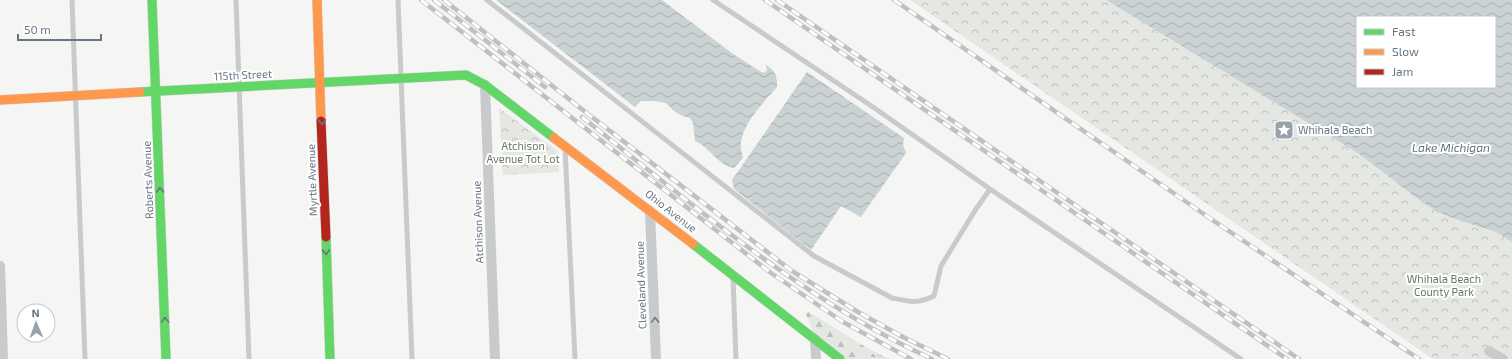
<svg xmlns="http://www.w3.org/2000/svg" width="1512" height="359" viewBox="0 0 1512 359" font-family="'Exo 2',sans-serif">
<defs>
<pattern id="grass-tufts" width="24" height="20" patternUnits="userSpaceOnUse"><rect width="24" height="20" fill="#e4e7e2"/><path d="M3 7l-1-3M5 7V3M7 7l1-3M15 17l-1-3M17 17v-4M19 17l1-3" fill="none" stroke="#bdc0bd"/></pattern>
<pattern id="forest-firs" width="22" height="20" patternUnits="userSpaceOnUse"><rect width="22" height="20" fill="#e4e7e2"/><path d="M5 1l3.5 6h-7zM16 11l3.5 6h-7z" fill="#bdc0bd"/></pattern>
<pattern id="park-crowns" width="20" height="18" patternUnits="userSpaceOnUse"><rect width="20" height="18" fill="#e4e7e2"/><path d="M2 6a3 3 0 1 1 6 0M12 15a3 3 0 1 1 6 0" fill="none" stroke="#bdc0bd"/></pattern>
<pattern id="water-waves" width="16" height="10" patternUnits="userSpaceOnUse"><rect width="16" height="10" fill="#cad2d4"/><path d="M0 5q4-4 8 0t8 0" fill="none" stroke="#a8afb1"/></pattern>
</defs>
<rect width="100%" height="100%" fill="#f5f5f3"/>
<!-- grass -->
<path fill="url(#grass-tufts)" d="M864 346 889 359H879Z"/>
<!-- forest -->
<path fill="url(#forest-firs)" d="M809 312 864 346 879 359H846L814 334 806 314Z"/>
<!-- park -->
<path fill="url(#park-crowns)" d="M910 0H1106L1356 152 1375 166 1422 202 1458 220 1496 232 1512 242V359H1433Z
M499 108 558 151 559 172 503 175Z"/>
<!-- water -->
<path fill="url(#water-waves)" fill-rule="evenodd" d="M496 0H662L733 54 763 73 767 71 766 65C776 71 777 76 777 87 764 102 744 122 741 142 740 147 742 153 743 158L734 168C717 165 710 147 695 141L693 123 690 118 683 116 674 111 666 103 654 101H641L635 107Z
M1106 0H1512V242L1496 232 1458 220 1438 212 1422 202 1375 166 1356 152ZM1357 17H1495V87H1357Z
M807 72 904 138 903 145 906 153 861 217 841 206 811 250 734 189 732 180Z"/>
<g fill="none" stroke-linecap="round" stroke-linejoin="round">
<!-- fast casing -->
<g stroke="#d1d2d3" stroke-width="10">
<path id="fast" d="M152 0 166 359
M140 92 466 75 485 85 554 138
M326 237 330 359
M693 244 840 359"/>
</g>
<!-- slow casing -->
<g stroke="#d1d2d3" stroke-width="10">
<path id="slow" d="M317 0 321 121
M0 100 140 92
M554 138 693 244"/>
</g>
<!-- jam casing -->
<g stroke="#d1d2d3" stroke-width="10">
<path id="jam" d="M321 121 326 237"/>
</g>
<!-- lane -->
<path stroke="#c9cacb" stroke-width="5" d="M72 0 85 359
M236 0 249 359
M398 0 412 359
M487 0 814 256 892 298C910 302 917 304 934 296L941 266 976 209 990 189
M713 0 873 107 990 189 1241 359
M565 148 575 359
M733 278 736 359"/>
<!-- street -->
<path stroke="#c9cacb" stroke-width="10" d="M485 85 495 359
M650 211 656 359
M0 266 3 359
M815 339 816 359
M1489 351 1503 359"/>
<!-- fast -->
<use href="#fast" stroke="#63d668" stroke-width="9"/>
<!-- slow -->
<use href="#slow" stroke="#ff974d" stroke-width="9"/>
<!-- jam -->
<use href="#jam" stroke="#b3261e" stroke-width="9"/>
<!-- rail casing -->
<g stroke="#bfc0c1" stroke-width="4.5">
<path id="rail" d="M421 0 771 273 843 322 911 359
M434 0 545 87
M444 0 579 107 792 271 858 312 903 337 948 359
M765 0 1287 359
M777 0 1299 359
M894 0 1211 219 1419 359
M582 117C693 205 803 300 932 359"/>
</g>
<!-- rail -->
<use href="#rail" stroke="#fff" stroke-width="3" stroke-dasharray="9" stroke-linecap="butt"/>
</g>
<!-- one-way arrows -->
<defs><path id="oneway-chevron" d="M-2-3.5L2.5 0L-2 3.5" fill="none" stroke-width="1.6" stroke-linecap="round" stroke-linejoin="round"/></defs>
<g stroke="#667682">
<use href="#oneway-chevron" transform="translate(322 122) rotate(88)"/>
<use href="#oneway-chevron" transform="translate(160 190) rotate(-92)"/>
<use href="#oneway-chevron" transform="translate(326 252) rotate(88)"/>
<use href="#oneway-chevron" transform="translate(165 320) rotate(-92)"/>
</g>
<use stroke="#6b7a86" href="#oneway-chevron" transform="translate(655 320) rotate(-92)"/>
<!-- icons -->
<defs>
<g id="sight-square" transform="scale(1)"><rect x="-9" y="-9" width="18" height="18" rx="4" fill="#98a2aa" stroke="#fff"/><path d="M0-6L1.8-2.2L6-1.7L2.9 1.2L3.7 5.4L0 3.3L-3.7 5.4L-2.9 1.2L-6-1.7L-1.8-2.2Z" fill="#fff"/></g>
</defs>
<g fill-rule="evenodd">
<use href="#sight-square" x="1284" y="130"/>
</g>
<g text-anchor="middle" stroke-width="4" stroke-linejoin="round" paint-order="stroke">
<!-- street labels -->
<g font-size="11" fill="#667682" stroke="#fff">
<text transform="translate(243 75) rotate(-3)" y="4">115th Street</text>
<text transform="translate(148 180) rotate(-92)" y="4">Roberts Avenue</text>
<text transform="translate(312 180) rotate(-92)" y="4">Myrtle Avenue</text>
<text transform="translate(671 211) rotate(38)" y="4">Ohio Avenue</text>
<text transform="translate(478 222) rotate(-92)" y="4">Atchison Avenue</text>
<text transform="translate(641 285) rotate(-92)" y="4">Cleveland Avenue</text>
</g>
<!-- poi labels -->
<g font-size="11" fill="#667682" stroke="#fff" text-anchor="start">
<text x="1298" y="134">Whihala Beach</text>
</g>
<!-- park labels -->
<g font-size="11" fill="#697965" stroke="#fff">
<text x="523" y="150">Atchison<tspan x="523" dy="13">Avenue Tot Lot</tspan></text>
<text x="1444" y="283">Whihala Beach<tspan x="1444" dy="13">County Park</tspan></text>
</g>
<!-- water labels -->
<g font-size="12" font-style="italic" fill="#62777f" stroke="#fff">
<text x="1451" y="152">Lake Michigan</text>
</g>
</g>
<!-- legend -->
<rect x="1356" y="16" width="140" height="72" fill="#ffffff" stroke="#c2c8cd"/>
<rect x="1364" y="29" width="20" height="6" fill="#63d668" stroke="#c2c8cd"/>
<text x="1392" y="36" font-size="12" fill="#667682">Fast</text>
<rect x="1364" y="49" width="20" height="6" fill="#ff974d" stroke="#c2c8cd"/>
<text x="1392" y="56" font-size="12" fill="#667682">Slow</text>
<rect x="1364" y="69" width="20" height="6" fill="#b3261e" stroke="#c2c8cd"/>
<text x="1392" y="76" font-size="12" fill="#667682">Jam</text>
<!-- north arrow -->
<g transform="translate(36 323) rotate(358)"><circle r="19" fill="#ffffff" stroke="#c2c8cd"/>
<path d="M0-3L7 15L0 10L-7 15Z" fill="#98a2aa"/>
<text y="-6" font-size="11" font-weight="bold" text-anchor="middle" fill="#667682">N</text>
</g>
<!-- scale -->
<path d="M18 34v6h83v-6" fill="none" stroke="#667682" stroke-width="2"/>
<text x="24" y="34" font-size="12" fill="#667682" stroke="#ffffff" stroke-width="3" paint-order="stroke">50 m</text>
</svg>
